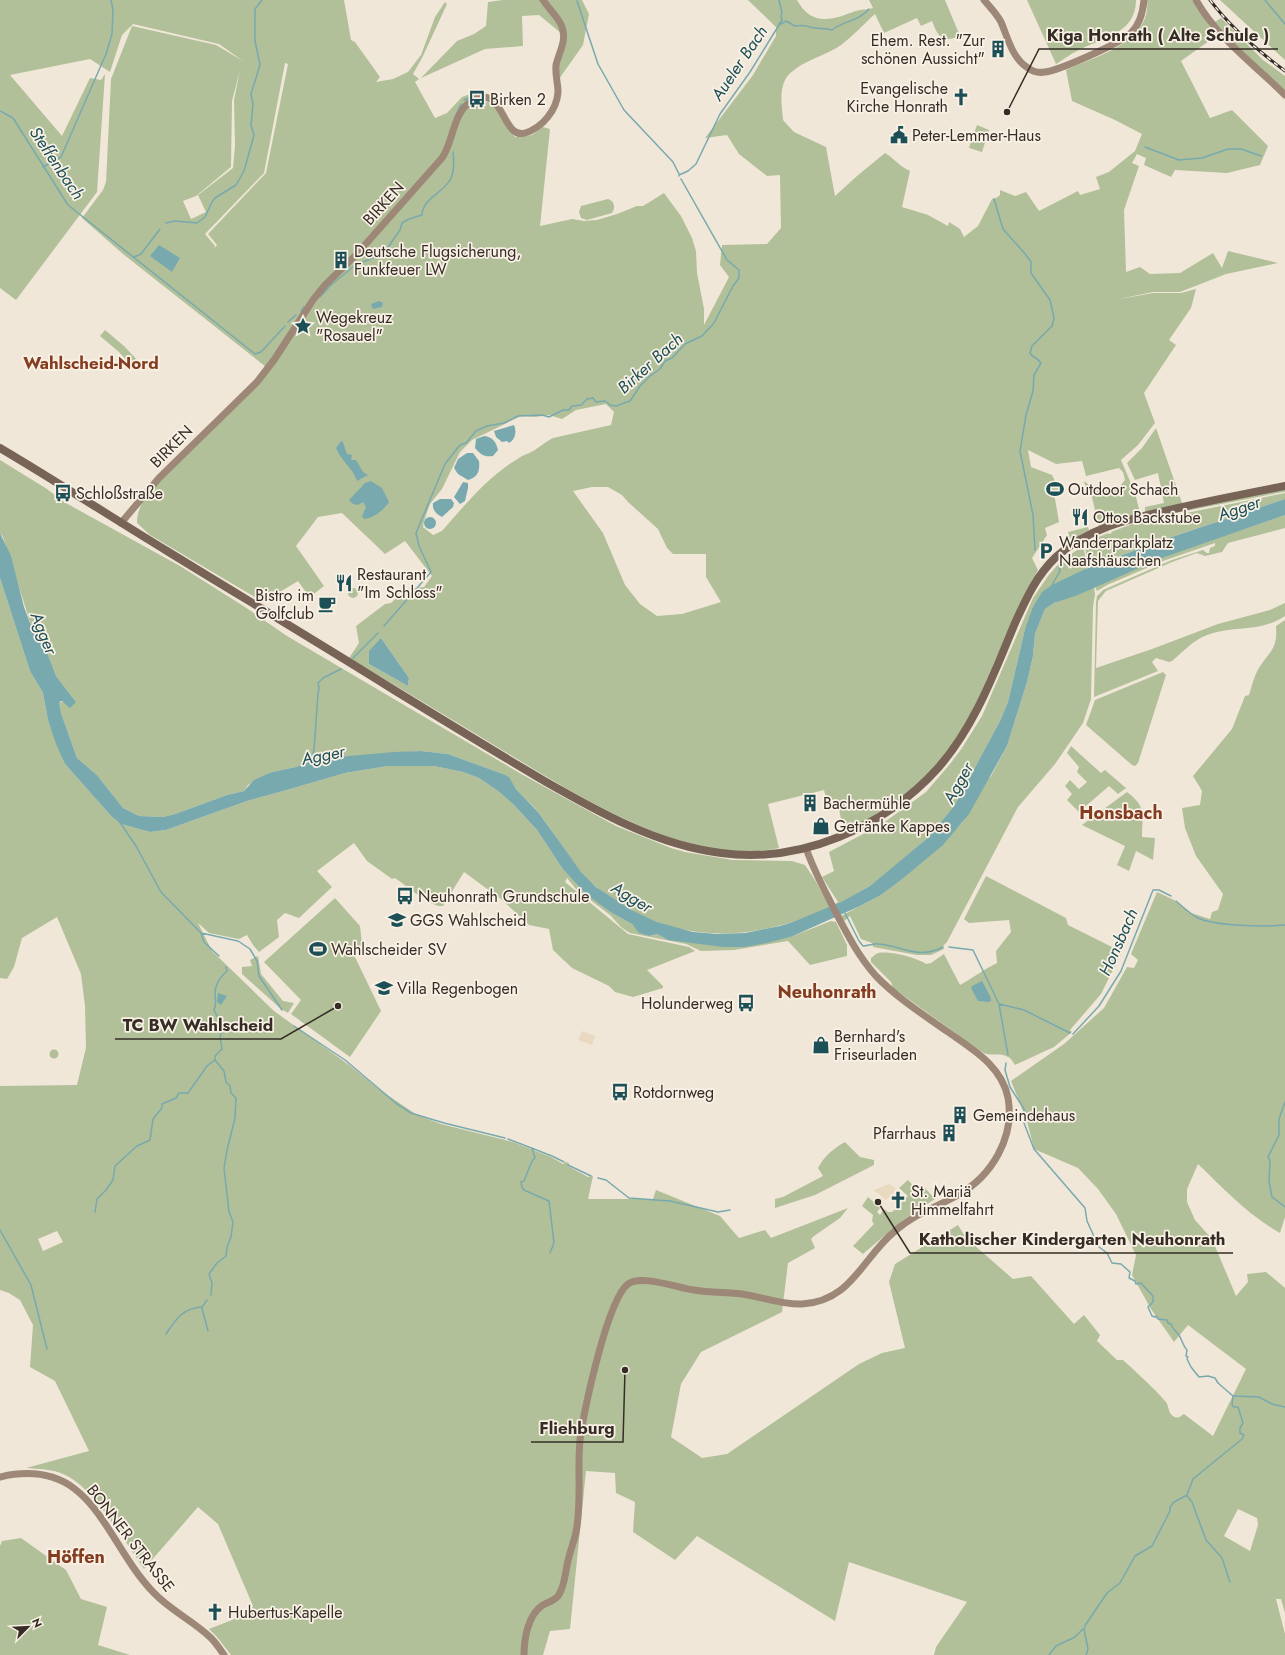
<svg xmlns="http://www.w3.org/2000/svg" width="1285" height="1655" viewBox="0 0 1285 1655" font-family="Jost,sans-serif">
<rect width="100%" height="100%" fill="#f1e7d9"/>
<!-- green -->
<path fill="#b1c099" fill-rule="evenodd" d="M0 0H344L351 40 355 42 380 77 376 82 393 79 408 72 421 55 435 17 445 2 447 4 423 56 413 74 419 79 415 82 435 118 447 113 462 97 481 90 483 93 474 102 481 100 492 104 515 137 532 135 543 127 550 129 540 226 572 219 584 221 597 220 617 214 637 206H643L664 193 681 216 692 238 696 251 697 273 704 309V325L729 277 720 265 722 245 767 244 781 228 780 175 767 176 739 154 727 135 705 138 753 75 776 36V27L748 0H797C808 20 822 22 842 16 848 14 854 11 860 10 865 9 868 10 873 8L869 0H945L960 36C942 43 938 37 932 21L921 26 917 18 884 33 875 14C864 24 853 36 841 45 826 56 794 63 785 80 779 92 782 107 783 120L794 132 826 147 835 196 857 176 885 153C895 159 899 166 910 171L902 207 928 215 948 226 949 222 960 229 964 237 978 226 992 199 996 198 1000 195V190L1015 196 1026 192 1039 211 1078 191 1080 195 1100 189 1096 177 1109 172 1135 151 1142 134 1115 120 1072 101 1066 70C1095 57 1152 42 1147 0H1192L1216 36 1181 61 1210 118 1232 110 1268 146 1260 165 1227 173 1175 170 1171 177 1144 165 1146 158 1137 154 1132 163 1139 166 1124 210 1126 272 1140 267 1150 274 1180 273 1213 253 1222 268 1228 251 1278 263 1226 274 1180 292H1153L1114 300 1153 293H1181L1196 289 1191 308 1169 340 1176 345 1144 393 1155 423 1138 445 1121 460 1135 493 1140 513 1099 527 1090 489H1086L1084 481 1094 489 1098 487 1102 489 1120 486 1125 480 1123 472 1119 468 1086 476 1082 461 1056 464 1028 450 1031 467 1052 475 1055 481 1058 482 1060 492 1054 493 1059 522 1045 528 1047 535 1032 558 1038 570 996 658 972 714 944 757 910 791 869 819 856 826 843 829 837 799 827 801 824 790 768 804 779 848C684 869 568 789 489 742 443 714 396 686 349 658L359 643 356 626 385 604 391 603 406 589 424 587 432 576 405 541 385 554 342 513 318 517 296 546 324 586 311 596 308 595 298 581 263 602 150 535 137 523C137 506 146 497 157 484L263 379 340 267 266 367 123 254 82 218 103 190 106 182 111 79 132 26 216 45 243 61 219 44 133 24 122 35 110 72 90 59 10 75 62 136 90 78 101 80 105 74 97 192 16 300 0 288ZM285 63 288 64 266 173 208 234 217 245 214 248 215 246 205 234 264 173ZM240 70 234 100 235 146 233 168 198 195 206 212 191 219 183 201 196 196 231 167 232 101ZM606 404 614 412 611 425 553 438C545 442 540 447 533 451 528 454 523 455 519 458 488 476 465 505 442 531L433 535 423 527 424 521 430 504 442 489 460 452 472 440 521 416 535 417 549 415 562 419 576 410ZM592 487H608L622 495 628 502 658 529 667 548 673 554H706V577L721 602 682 614 657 616 640 604 625 585 603 533 573 491ZM381 638 409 678 408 686 369 664Z
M503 0H582L589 14 583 45 559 79 558 68 567 38 539 15 522 16 523 46 485 49 421 78 457 41 474 34 486 26 488 2Z
M1027 0H1136C1136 35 1100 38 1077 51 1070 54 1063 60 1056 64Z
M1220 0H1285V60L1221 1Z
M1221 18 1263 60 1285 76V91L1252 62 1215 22Z
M977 125 989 130 982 152 969 148Z
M608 199C614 201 616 207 612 213L587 220 581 218 579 212 581 206Z
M105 330 124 346 141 364 135 370 119 352 100 336Z
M1156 428 1182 503 1145 513V507L1164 503 1158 473 1135 480 1127 463 1142 448Z
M0 460 47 489 64 502 180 566 245 607 287 636 523 775 616 826 671 848 685 852 733 860 792 861 805 865 815 880 830 908C759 939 688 946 620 904 606 895 591 884 580 871 566 853 554 833 540 814 533 805 524 798 517 790 512 784 510 778 503 774L448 754 421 751 315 759 296 767 272 772 248 785 244 791 227 795 175 814 163 817 139 816 123 808 97 775 77 758 61 713 59 702H76L56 676 47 652 32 628 3 537 0 533Z
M1285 489V492H1283L1139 520 1111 529 1119 525 1184 509Z
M1285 493V499L1160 541 1089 568 1086 555 1085 543 1108 533 1109 534 1112 533 1111 532 1132 524Z
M1285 515V528L1228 543 1222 552 1205 556 1197 553 1172 562 1106 591 1098 601 1096 668 1152 649 1218 624 1270 610 1285 603V616C1260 633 1233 625 1207 635 1193 640 1183 652 1172 661L1169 662 1156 658 1152 662 1158 671 1094 697 1096 602 1097 596 1103 590 1172 560 1203 550 1207 553H1209L1210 548 1215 546V543L1163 561 1107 585 1097 591 1095 587C1155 556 1221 537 1285 515Z
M1088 527 1089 530 1070 541 1068 532Z
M1083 546 1088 568 1071 576 1025 629 1008 702 1000 721 955 806 929 837 890 871 870 886 836 905 835 904 838 902 822 877 834 871 829 852 882 824 926 792 950 764 962 748 982 716 1033 598 1048 576 1061 561Z
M0 578 30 671 43 693 48 720 65 764 112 817 121 824 150 832 166 830 247 801 287 790 345 773 388 766H434L463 772 479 778 498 791 514 805 537 830 562 868 612 913 632 924 640 933 649 936 657 934 668 940 793 936 831 921 836 922 847 945V956L810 965 788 941 734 950 701 951 686 944 630 933 622 928 610 915 576 889 567 878 565 882 628 934 689 947 695 951 647 970 663 986V988L633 997 615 992 609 986 572 968 553 950 549 929 529 925 501 899 464 872 443 906C431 908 406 885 395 878L392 879 367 861 354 843 317 871 332 887 299 918 285 913 277 920 279 937 259 952 253 945 247 935 239 939 209 933 198 923 212 951 274 1011 349 1065 377 1088 417 1115 441 1124 513 1142 551 1157 563 1164 566 1162 569 1163 568 1166 588 1177 593 1176 588 1199H653L656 1190 720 1216 739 1238 765 1230 771 1238 848 1208 840 1218 814 1236 811 1239 815 1248 788 1263 782 1312 701 1352 681 1384 671 1437 702 1458 727 1454 859 1364 882 1353 905 1348 889 1282 895 1264 958 1225 966 1238 1013 1279 1031 1276 1074 1324 1084 1315 1100 1335 1097 1341 1117 1360H1123C1138 1374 1153 1387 1166 1402 1169 1406 1168 1413 1173 1416 1177 1419 1180 1417 1184 1414L1213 1436 1246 1369 1188 1325 1174 1342 1151 1309 1132 1275 1136 1255 1116 1214 1098 1189 1078 1168 1034 1149 1027 1121 1011 1081 1064 1044 1104 1008 1127 967 1134 968 1138 960 1131 954 1157 892 1174 900 1191 913 1210 919 1212 912 1218 910 1223 894 1196 856 1185 828 1182 808 1200 805 1202 791 1193 776 1232 729 1245 696 1249 695C1252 686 1254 676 1259 668 1269 651 1278 650 1276 626L1285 620V1217L1280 1233C1248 1215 1224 1189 1198 1164L1187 1189V1202L1195 1220 1212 1239 1236 1296 1248 1282 1247 1274 1266 1272 1285 1288V1613L1281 1599H1276L1285 1634V1655H934L936 1647 967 1602 849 1562 835 1621 697 1536 675 1560 633 1532 635 1502 616 1493 615 1473 586 1471 570 1629 550 1631 543 1655H231L217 1637 209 1629 250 1613 253 1606 218 1524 198 1507 144 1569C126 1543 92 1485 63 1474 51 1469 39 1469 26 1468L89 1451 55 1381 30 1367 33 1325 20 1300 9 1293 0 1290V1086L77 1085 86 1048 85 1006 81 974 57 917 22 938 14 967 7 979 0 978ZM57 1231 63 1242 43 1251 38 1239ZM1238 1509 1257 1518 1258 1525 1250 1551 1224 1536Z
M1094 587 1095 594 1093 607 1091 699 1083 723 1055 764 1018 807 947 942 943 946 944 949 931 955H917L873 947 872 943 861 939 850 916 844 921 841 916 881 895 901 880 962 823 985 783 991 776 1007 746 1027 682 1033 656 1035 634 1045 609 1054 603Z
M348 593a5 5 0 1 1 10 0a5 5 0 1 1-10 0Z
M1163 672 1166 675 1138 763 1135 766 1132 765 1086 725 1095 700Z
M1071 746 1101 773 1105 770 1126 788 1118 794 1109 786 1079 812 1067 800 1072 794 1065 786 1070 780 1079 789 1087 782 1077 772 1079 767 1067 753Z
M1127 792C1147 807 1142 814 1142 837L1155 838 1153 860 1136 851 1129 871 1117 865 1125 846 1082 825Z
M986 876 1066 918 1068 925 1122 952 1101 994 1070 1030 1072 1032 1054 1047 1015 1065C1013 1062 1011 1058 1008 1057 1000 1052 989 1057 982 1052L893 988 891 982 871 962V958C873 957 874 955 876 954 885 949 918 958 926 964L931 963 944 954 960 985C973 978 984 969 997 963L996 951 1011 932 1009 920 969 923 964 919Z
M335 898 360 926 362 944 354 955 381 1011 350 1057 291 1014 301 1000 264 962Z
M258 956 261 974 283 1001 294 1003 288 1013 281 1009 242 974V967L252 966 250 960Z
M49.5 1054a4.5 4.5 0 1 1 9 0a4.5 4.5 0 1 1-9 0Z
M845 1142 860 1157 874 1160V1165L815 1195 775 1208V1199L783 1197 823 1176 818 1168C825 1155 833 1149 845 1142Z
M908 1180 920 1193 925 1188 935 1199 903 1220 863 1254 853 1246 874 1224 872 1221 873 1215 862 1206 868 1197 880 1208 877 1212 880 1215 884 1209 888 1212H892L908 1196 899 1188Z
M21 1538 66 1570 81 1599 107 1607 98 1645 130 1655H0V1546L2 1541Z"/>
<!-- plaza -->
<path fill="#e9d9c0" d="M582 1031 595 1036 592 1045 578 1040Z
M889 1184 897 1189 886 1200 874 1190Z"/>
<!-- water -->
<path fill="#78a9ae" d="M159 245 180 258 172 272 150 256Z
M379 301 383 303 382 307 373 309 371 304Z
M514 425C517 432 515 440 509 443L507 441 502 442 496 437 494 431Z
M484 436C493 437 496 442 498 450L493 456C484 457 481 455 475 448L476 439Z
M341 441 343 442 347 454 352 455 351 460H356L363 472 368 475 357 481C353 468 341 461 336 448Z
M467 453H473L479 461C480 471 478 477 468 480L458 474 454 468 458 459Z
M371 481 382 488 389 502C384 510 374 518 364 519L362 516 366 507 363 502 358 505 353 504 349 500 365 483Z
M463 482 468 483V488L465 501 460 504 454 497Z
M440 499H451L454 503 453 507 442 517C436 514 432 510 433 503Z
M1285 499V515L1159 559 1078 595 1054 603 1045 609 1035 634 1033 656 1027 682 1007 746 969 814 943 845 901 880 881 895 860 906 793 936 767 943 744 947H723L692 943 668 940 657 934 649 936 639 933 632 924 612 913 587 895 562 868 537 830 514 805 498 791 479 778 463 772 434 766H388L345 773 287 790 247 801 166 830 150 832 121 824 112 817 65 764 56 744 48 720 43 693 30 671 0 578V533L11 556 24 607 32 628 47 652 56 676 76 702 70 708 62 701 59 702 61 713 77 758 97 775 123 808 139 816 163 817 175 814 227 795 244 791 254 780 272 772 296 767 315 759 394 752 421 751 448 754 503 774 509 777 516 789 539 813 581 872 596 887 631 910 657 922 693 932 717 934 745 933 780 926 793 922 841 902 870 886 929 837 955 805 1000 721 1008 702 1025 629 1033 607 1042 592 1052 585 1083 570 1160 541Z
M424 523a6 6 0 1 1 12 0a6 6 0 1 1-12 0Z
M381 638 409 678 408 686 369 664V651Z
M982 981 991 998V1001L988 1002 978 1001 971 988 972 986Z
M218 993 227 996 221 1005 217 1002Z"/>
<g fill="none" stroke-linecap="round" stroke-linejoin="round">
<!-- stream -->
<path stroke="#78a9ae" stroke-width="1.5" d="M1265 0 1285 24
M577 1 598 64 624 110 673 162 679 174
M779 24 782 20 781 16 782 13 779 0
M464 100 481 92
M0 111 13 118 68 205 255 354 261 352 285 326
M455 117 461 104
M1145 147 1179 160 1202 158 1228 149H1241L1261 156
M43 167 61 157 106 54 112 34 113 10 111 0
M679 176V175L688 171 696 164 720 114 750 72 779 25 786 21 795 26C807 24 805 27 815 28 821 29 825 28 832 30 843 21 859 21 869 9
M994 199 1003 229 1026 255 1031 262V273L1050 300 1054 318 1052 326 1032 346 1030 353C1033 358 1038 358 1041 363L1034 375 1033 391 1026 415 1020 451 1033 515 1035 550
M166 223 175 221 197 223 205 217 212 202 215 198 236 185 244 171 254 135 251 125 253 104 251 94 260 65 255 41V9L262 0
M134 257 141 254 160 229
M320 297 331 285 354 266 384 253 400 230 402 223 409 219 422 215C423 198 442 194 450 180 454 173 454 160 453 152
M301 311 304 307
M288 322 296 315
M1053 586 1052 585 1060 571 1059 567
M384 626 431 572 419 546 416 533 445 464 460 445 466 443 476 431 487 426 504 423 518 416 542 415 549 417 563 410H569L572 406 581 405 587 399 593 398 596 402 605 401 610 405 616 406 630 401 640 386 650 376 660 369 665 361 672 358 685 344 702 336 714 323 733 286 739 278V270L727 260 681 179
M353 658 378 633
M310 762 314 750 318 693 319 688 318 683 323 678 341 669
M119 821 136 846 161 892 201 933 238 941 250 949 257 961 259 976 282 1010
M1176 901C1183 907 1190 914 1198 918 1214 926 1267 927 1285 925
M845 913 859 941 863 946C869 946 874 943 879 944 903 946 918 960 943 947
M201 933 204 942 219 956
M949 947 973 950 999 1004 1024 1010 1070 1033
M999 1004 1008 1055
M294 1026 345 1060 397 1104 411 1113 444 1123 505 1138
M1073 1034 1099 1006 1121 971 1153 890H1159L1171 896
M1006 1063 1005 1070 1010 1087 1024 1109V1123L1034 1149 1085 1208 1087 1221 1097 1243 1099 1247 1107 1253 1112 1263 1121 1264 1130 1272 1129 1278 1135 1281 1136 1284 1141 1283 1153 1296V1302L1148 1307 1152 1316 1155 1317 1156 1316 1158 1319 1167 1320 1168 1323 1171 1324C1173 1330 1176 1331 1179 1335 1182 1340 1183 1346 1187 1350L1186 1356 1188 1357 1187 1359 1191 1367 1199 1377 1208 1376 1215 1378 1218 1383 1233 1396 1232 1405 1234 1407H1238L1243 1423 1240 1428V1433L1244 1435 1242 1439 1193 1479 1187 1495 1174 1502 1170 1507V1511L1152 1546 1135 1556 1120 1583 1107 1593 1086 1624 1084 1629 1088 1649 1086 1655
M1285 1102 1279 1119V1135L1268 1157 1270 1160 1269 1181 1272 1197 1285 1207
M508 1139 552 1156 564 1162
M532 1148 535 1158 532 1161 524 1181 521 1182 522 1187 524 1190 549 1201 554 1243 550 1253
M568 1165 591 1176
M598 1178 606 1180 629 1198 670 1201 718 1212 730 1210
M95 1212 97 1199 106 1190 113 1180 115 1166 137 1146 150 1140 153 1119 162 1108V1104L176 1098 179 1093H188L207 1066 215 1060V1056L222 1049 220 1037 223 1028 214 1010C217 1004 215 1000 215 994 215 984 220 977 227 971L226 967
M0 1230 31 1285 47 1349
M211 1295 212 1283 209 1274 217 1263 226 1256 227 1247 231 1237 233 1222 229 1212 224 1168 227 1150 235 1118 236 1098 231 1093 230 1086 226 1082 224 1071 215 1060
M202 1308 208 1331
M166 1334C176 1319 183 1308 202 1307L207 1300
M1234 1396 1259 1397 1272 1404 1285 1407
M1187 1496 1192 1502 1206 1540 1222 1558 1230 1582
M1049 1655 1056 1646 1075 1637 1083 1629"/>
<!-- secondary -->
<path stroke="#9d8777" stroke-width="7" d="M984 0C990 7 997 14 1001 22 1008 38 1012 58 1028 68 1033 72 1039 73 1045 72 1060 70 1121 43 1131 33 1140 24 1143 12 1144 0
M1196 0C1218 39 1254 64 1285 95
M121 523 159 478 257 382 274 360 313 300 325 285 356 255 442 158C454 141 452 112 473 100 504 84 502 140 525 133 542 128 557 110 558 92 558 83 555 75 556 65 559 52 567 41 562 27 560 19 548 8 543 0
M0 1477C94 1455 104 1542 154 1593 171 1611 194 1621 211 1638 216 1643 220 1649 224 1655
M524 1655C524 1639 528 1614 543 1605 548 1602 554 1601 558 1596 565 1587 565 1572 568 1561 570 1551 574 1542 576 1532 582 1502 577 1470 580 1440 584 1411 607 1300 628 1284 641 1274 678 1288 694 1290 710 1293 726 1292 742 1294 763 1297 781 1305 802 1304 852 1301 862 1258 895 1231 914 1214 937 1207 958 1195 992 1176 1015 1137 1008 1098 1002 1066 972 1049 948 1032 924 1015 897 998 876 976 858 956 846 932 834 909 824 889 813 869 806 848"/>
<!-- primary -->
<path stroke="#776457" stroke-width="8" d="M0 448C56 481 111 517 167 551 242 597 319 643 394 690 443 720 492 750 541 779 597 811 656 845 721 853 801 864 885 827 938 768 975 726 994 673 1015 623 1026 599 1036 576 1056 557 1090 526 1134 518 1178 508 1213 500 1249 493 1285 486"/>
<!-- rail casing -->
<g stroke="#352c26" stroke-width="3">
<path id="rail" d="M1210 0C1231 28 1257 50 1285 71"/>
</g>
<!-- rail -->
<use href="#rail" stroke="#f9f1e5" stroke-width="1.5" stroke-dasharray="4.5" stroke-linecap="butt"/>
</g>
<!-- icons -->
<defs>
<g id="building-bare" transform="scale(1.38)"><path d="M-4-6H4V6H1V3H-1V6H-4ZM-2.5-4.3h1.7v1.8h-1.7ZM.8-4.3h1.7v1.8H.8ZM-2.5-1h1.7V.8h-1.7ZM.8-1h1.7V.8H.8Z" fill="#1c4f56" stroke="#f9f1e5" stroke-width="2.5" paint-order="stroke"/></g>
<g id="church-bare" transform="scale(1.38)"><path d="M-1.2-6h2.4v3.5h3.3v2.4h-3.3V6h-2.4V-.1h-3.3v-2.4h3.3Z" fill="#1c4f56" stroke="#f9f1e5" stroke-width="2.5" paint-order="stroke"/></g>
<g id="bus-bare" transform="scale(1.38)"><path d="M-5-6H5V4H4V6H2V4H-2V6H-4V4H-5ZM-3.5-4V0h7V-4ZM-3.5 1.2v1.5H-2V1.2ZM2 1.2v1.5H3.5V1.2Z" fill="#1c4f56" stroke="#f9f1e5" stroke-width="2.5" paint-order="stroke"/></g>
<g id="civic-bare" transform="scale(1.38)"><path d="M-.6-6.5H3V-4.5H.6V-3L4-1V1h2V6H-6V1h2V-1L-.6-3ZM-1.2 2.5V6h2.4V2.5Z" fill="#1c4f56" stroke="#f9f1e5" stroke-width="2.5" paint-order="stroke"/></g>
<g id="sight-bare" transform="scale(1.38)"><path d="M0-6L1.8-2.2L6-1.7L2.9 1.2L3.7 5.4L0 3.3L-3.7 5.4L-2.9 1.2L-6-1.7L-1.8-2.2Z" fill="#1c4f56" stroke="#f9f1e5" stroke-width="2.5" paint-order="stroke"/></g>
<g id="stadium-bare" transform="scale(1.38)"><path d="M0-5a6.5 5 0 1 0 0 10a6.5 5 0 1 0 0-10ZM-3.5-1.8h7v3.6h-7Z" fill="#1c4f56" stroke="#f9f1e5" stroke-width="2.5" paint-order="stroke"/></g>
<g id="restaurant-bare" transform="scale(1.38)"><path d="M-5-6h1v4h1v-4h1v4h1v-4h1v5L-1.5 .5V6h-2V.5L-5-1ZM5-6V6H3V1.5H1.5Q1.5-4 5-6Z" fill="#1c4f56" stroke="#f9f1e5" stroke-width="2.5" paint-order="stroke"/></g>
<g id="parking-bare" transform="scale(1.38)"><path d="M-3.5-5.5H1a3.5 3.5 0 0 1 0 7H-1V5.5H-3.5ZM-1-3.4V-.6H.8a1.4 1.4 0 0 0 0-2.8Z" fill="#1c4f56" stroke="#f9f1e5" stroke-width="2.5" paint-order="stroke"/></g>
<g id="cafe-bare" transform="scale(1.38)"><path d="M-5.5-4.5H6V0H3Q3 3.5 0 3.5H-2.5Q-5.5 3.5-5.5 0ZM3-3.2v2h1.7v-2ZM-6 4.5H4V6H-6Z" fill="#1c4f56" stroke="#f9f1e5" stroke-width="2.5" paint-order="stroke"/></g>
<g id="shop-bare" transform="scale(1.38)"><path d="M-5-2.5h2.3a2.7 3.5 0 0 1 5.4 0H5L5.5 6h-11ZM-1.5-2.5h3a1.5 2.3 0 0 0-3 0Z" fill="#1c4f56" stroke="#f9f1e5" stroke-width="2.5" paint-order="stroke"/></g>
<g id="school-bare" transform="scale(1.38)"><path d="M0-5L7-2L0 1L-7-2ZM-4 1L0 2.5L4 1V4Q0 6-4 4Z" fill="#1c4f56" stroke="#f9f1e5" stroke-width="2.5" paint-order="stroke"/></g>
</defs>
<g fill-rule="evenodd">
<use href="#building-bare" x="998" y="49"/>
<use href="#church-bare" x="961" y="97"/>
<use href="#bus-bare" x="477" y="99"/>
<use href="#civic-bare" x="899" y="135"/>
<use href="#building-bare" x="341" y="260"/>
<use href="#sight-bare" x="303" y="326"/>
<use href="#stadium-bare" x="1055" y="489"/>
<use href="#bus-bare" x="63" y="493"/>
<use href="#restaurant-bare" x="1080" y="517"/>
<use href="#parking-bare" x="1046" y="551"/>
<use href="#restaurant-bare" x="344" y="583"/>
<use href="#cafe-bare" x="327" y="604"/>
<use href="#building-bare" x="810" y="803"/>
<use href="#shop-bare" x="821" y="826"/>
<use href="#bus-bare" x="405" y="896"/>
<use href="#school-bare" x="397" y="920"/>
<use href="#stadium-bare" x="318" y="949"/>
<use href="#school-bare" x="384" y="988"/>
<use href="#bus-bare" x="746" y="1003"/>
<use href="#shop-bare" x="821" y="1045"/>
<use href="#bus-bare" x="620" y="1092"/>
<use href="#building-bare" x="960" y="1115"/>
<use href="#building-bare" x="949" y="1133"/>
<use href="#church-bare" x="898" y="1200"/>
<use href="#church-bare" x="215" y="1612"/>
</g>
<g text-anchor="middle" stroke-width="3.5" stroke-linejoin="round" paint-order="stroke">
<!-- poi labels -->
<g font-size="16" fill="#352c26" stroke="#f9f1e5" text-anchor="start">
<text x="985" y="46" text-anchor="end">Ehem. Rest. "Zur<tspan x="985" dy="18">schönen Aussicht"</tspan></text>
<text x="948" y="94" text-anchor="end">Evangelische<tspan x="948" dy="18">Kirche Honrath</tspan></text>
<text x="490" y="105">Birken 2</text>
<text x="912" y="141">Peter-Lemmer-Haus</text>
<text x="354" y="257">Deutsche Flugsicherung,<tspan x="354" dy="18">Funkfeuer LW</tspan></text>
<text x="316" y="323">Wegekreuz<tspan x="316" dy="18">"Rosauel"</tspan></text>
<text x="1068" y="495">Outdoor Schach</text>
<text x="76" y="499">Schloßstraße</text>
<text x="1093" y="523">Ottos Backstube</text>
<text x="1059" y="548">Wanderparkplatz<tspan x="1059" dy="18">Naafshäuschen</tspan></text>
<text x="357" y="580">Restaurant<tspan x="357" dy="18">"Im Schloss"</tspan></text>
<text x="314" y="601" text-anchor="end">Bistro im<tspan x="314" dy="18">Golfclub</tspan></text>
<text x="823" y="809">Bachermühle</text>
<text x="834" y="832">Getränke Kappes</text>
<text x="418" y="902">Neuhonrath Grundschule</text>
<text x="410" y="926">GGS Wahlscheid</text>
<text x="331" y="955">Wahlscheider SV</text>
<text x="397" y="994">Villa Regenbogen</text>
<text x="733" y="1009" text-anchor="end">Holunderweg</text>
<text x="834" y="1042">Bernhard's<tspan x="834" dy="18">Friseurladen</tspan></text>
<text x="633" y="1098">Rotdornweg</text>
<text x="973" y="1121">Gemeindehaus</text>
<text x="936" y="1139" text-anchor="end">Pfarrhaus</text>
<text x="911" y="1197">St. Mariä<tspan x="911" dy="18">Himmelfahrt</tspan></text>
<text x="228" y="1618">Hubertus-Kapelle</text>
</g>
<!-- street labels -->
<g font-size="16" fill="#352c26" stroke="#f9f1e5">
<text transform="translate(383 203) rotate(-48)" y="6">BIRKEN</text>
<text transform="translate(171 446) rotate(-45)" y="6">BIRKEN</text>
<text transform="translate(131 1538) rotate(52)" y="6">BONNER STRASSE</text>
</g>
<!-- water labels -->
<g font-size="17" font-style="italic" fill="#1c4f56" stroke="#f9f1e5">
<text transform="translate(739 63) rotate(-56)" y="6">Aueler Bach</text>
<text transform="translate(57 163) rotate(56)" y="6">Steffenbach</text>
<text transform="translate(650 363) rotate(-42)" y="6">Birker Bach</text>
<text transform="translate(1239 508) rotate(-19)" y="6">Agger</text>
<text transform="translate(44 633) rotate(68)" y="6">Agger</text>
<text transform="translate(323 755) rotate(-11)" y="6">Agger</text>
<text transform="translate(958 783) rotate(-61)" y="6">Agger</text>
<text transform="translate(632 897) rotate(31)" y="6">Agger</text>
<text transform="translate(1118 942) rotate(-66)" y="6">Honsbach</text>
</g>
<!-- neighbourhood labels -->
<g font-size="17" font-weight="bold" fill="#843d20" stroke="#f9f1e5">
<text x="91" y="369">Wahlscheid-Nord</text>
</g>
<!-- quarter labels -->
<g font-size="18" font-weight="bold" fill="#843d20" stroke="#f9f1e5">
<text x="1121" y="819">Honsbach</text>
<text x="827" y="998">Neuhonrath</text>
<text x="76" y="1563">Höffen</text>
</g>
</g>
<!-- callouts -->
<path fill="none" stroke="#352c26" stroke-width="1.5" d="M1007 112L1039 49H1278M338 1006L281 1039H115M878 1202L910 1253H1233M625 1370L623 1442H531"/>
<g fill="#352c26" stroke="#f9f1e5" stroke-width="1.5">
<circle cx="1007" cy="112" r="4"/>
<circle cx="338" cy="1006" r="4"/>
<circle cx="878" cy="1202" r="4"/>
<circle cx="625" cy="1370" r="4"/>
</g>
<g font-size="17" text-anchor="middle" font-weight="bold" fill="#352c26" stroke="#f9f1e5" stroke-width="3.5" stroke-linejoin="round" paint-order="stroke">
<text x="1158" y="41">Kiga Honrath ( Alte Schule )</text>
<text x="198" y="1031">TC BW Wahlscheid</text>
<text x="1072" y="1245">Katholischer Kindergarten Neuhonrath</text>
<text x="577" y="1434">Fliehburg</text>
</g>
<!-- north arrow -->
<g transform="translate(28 1627) rotate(66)" stroke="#f9f1e5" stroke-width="3" paint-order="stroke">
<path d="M0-3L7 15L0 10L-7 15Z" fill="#352c26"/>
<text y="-6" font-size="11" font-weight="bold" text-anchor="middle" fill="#352c26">N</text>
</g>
</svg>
